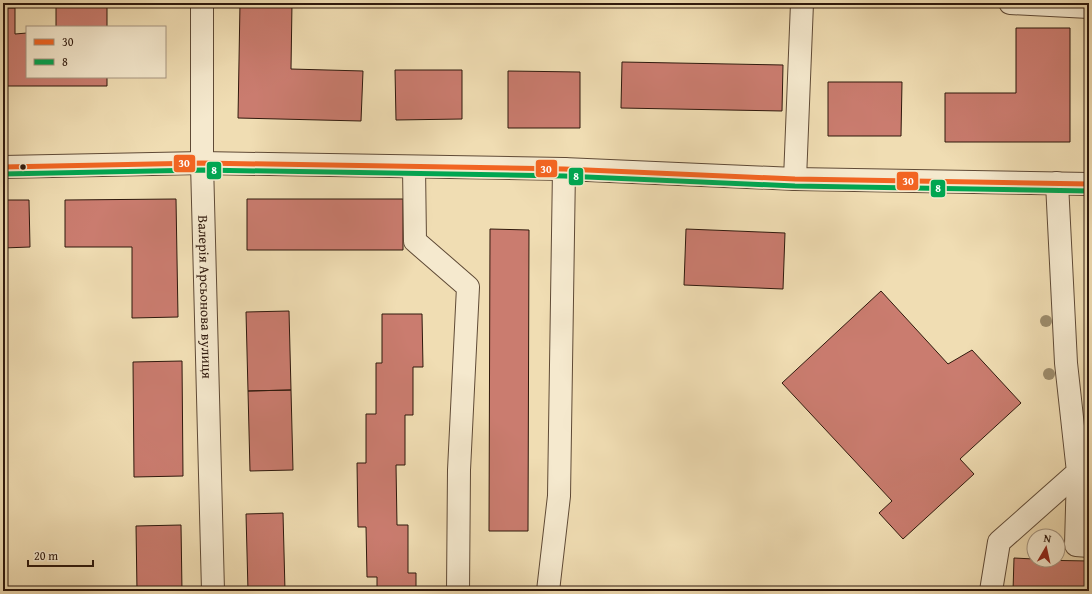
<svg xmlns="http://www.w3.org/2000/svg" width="1092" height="594" viewBox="0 0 1092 594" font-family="'Gentium Book Plus',serif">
<rect width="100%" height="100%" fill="#f0ddb3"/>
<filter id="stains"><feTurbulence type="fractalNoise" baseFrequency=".005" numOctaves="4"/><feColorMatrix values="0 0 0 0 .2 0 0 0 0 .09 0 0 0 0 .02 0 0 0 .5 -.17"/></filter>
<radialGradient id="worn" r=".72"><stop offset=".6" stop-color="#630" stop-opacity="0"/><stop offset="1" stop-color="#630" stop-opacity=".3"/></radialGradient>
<!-- building -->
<path fill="#ca7c6f" stroke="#2f190d" d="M240 3H292L291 69 363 71 361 121 238 118Z
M56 7H107V27H56Z
M3 8H15V34L27 33V77H107V86H3Z
M1016 28H1070V142H945V93H1016Z
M622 62 783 65 782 111 621 108Z
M395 70H462V119L396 120Z
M508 71 580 72V128H508Z
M828 82H902L901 136H828Z
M176 199 178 317 132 318V247H65V200Z
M247 199H403V250H247Z
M3 200H29L30 247 3 248Z
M490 229 529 230 528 531H489Z
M686 229 785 233 783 289 684 285Z
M881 291 948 364 972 350 1021 403 960 459 974 474 903 539 879 513 892 501 782 383Z
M289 311 291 390 248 391 246 312Z
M382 314H422L423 367H413V415H405V465H396L397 525H408V573H416V591H377V577H367L366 527H358L357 463H366V414H376V363H382Z
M182 361 183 476 134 477 133 362Z
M291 390 293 470 250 471 248 391Z
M283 513 285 591H248L246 514Z
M181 525 182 591H137L136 526Z
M1014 558 1034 559V560L1089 561V591H1013Z"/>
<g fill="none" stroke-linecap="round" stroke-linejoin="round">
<!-- minor casing -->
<g stroke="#5f4a36" stroke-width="24">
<g id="minor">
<path id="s1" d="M202 3V163L213 591"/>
<path d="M1010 3 1089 7"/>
<path d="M3 167 202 163 564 169 795 179 1089 184"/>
<path d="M414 167 415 241 468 287 459 470 458 591"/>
<path d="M795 179 802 3"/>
<path d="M1087 471 1078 472 1076 545 1089 546"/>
<path d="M548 591 559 496 564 169"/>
<path d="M991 591 999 542 1078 472 1066 363 1057 183"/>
</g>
</g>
<!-- minor -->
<use href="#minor" stroke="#f5e9ce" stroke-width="22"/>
<!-- bus-1 casing -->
<g stroke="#f5e9ce" stroke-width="8">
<path id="bus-1" d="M3 167 202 163 564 169 795 179 1089 184"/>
</g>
<!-- bus-2 casing -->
<g stroke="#f5e9ce" stroke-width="8">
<path id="bus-2" d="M3 174 202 170 564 176 795 186 1089 191"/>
</g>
<!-- bus-1 -->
<use href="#bus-1" stroke="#f26522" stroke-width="5"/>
<!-- bus-2 -->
<use href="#bus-2" stroke="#00a651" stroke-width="5"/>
</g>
<!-- trees -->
<g fill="#9d8d6d">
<circle cx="1046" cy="321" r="6"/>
<circle cx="1049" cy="374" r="6"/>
</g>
<!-- markers -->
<circle fill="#2f190d" stroke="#f5e9ce" stroke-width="1.5" cx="23" cy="167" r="3.5"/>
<g text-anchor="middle" stroke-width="3" stroke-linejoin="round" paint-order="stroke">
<!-- street labels -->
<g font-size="14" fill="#2f190d" stroke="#f5e9ce">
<text dy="5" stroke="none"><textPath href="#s1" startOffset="294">Валерія Арсьонова вулиця</textPath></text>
</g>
</g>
<g stroke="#f5e9ce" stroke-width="1.5">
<rect x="173" y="154" width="23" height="19" rx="4" fill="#f26522"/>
<rect x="535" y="159" width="23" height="19" rx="4" fill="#f26522"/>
<rect x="206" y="161" width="16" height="19" rx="4" fill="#00a651"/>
<rect x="568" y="167" width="16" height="19" rx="4" fill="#00a651"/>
<rect x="896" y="171" width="23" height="20" rx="4" fill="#f26522"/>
<rect x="930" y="179" width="16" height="19" rx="4" fill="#00a651"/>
</g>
<g font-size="11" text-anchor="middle" font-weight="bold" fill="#fff">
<text x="184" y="167">30</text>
<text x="546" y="173">30</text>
<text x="214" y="174">8</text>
<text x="576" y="180">8</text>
<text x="908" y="185">30</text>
<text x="938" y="192">8</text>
</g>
<!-- margin -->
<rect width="1092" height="594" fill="none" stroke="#f0ddb3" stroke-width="16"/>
<rect x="4" y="4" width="1084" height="586" fill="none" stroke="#2f190d" stroke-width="2"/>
<rect x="8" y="8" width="1076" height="578" fill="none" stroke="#2f190d"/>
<!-- legend -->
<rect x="26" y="26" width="140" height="52" fill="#f5e9ce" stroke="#a69681"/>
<rect x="34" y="39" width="20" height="6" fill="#f26522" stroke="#a69681"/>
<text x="62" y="46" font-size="12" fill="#2f190d">30</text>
<rect x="34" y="59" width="20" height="6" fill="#00a651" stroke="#a69681"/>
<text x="62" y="66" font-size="12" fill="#2f190d">8</text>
<!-- north arrow -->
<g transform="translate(1046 548) rotate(9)"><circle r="19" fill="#f5e9ce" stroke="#a69681"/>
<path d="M0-3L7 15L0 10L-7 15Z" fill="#8f2418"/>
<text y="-6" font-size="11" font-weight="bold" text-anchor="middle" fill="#2f190d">N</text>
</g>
<!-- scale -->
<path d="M28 560v6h65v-6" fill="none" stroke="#2f190d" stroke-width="2"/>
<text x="34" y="560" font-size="12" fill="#2f190d" stroke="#f5e9ce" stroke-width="3" paint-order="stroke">20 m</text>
<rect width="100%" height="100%" filter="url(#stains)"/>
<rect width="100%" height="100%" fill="url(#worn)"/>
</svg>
